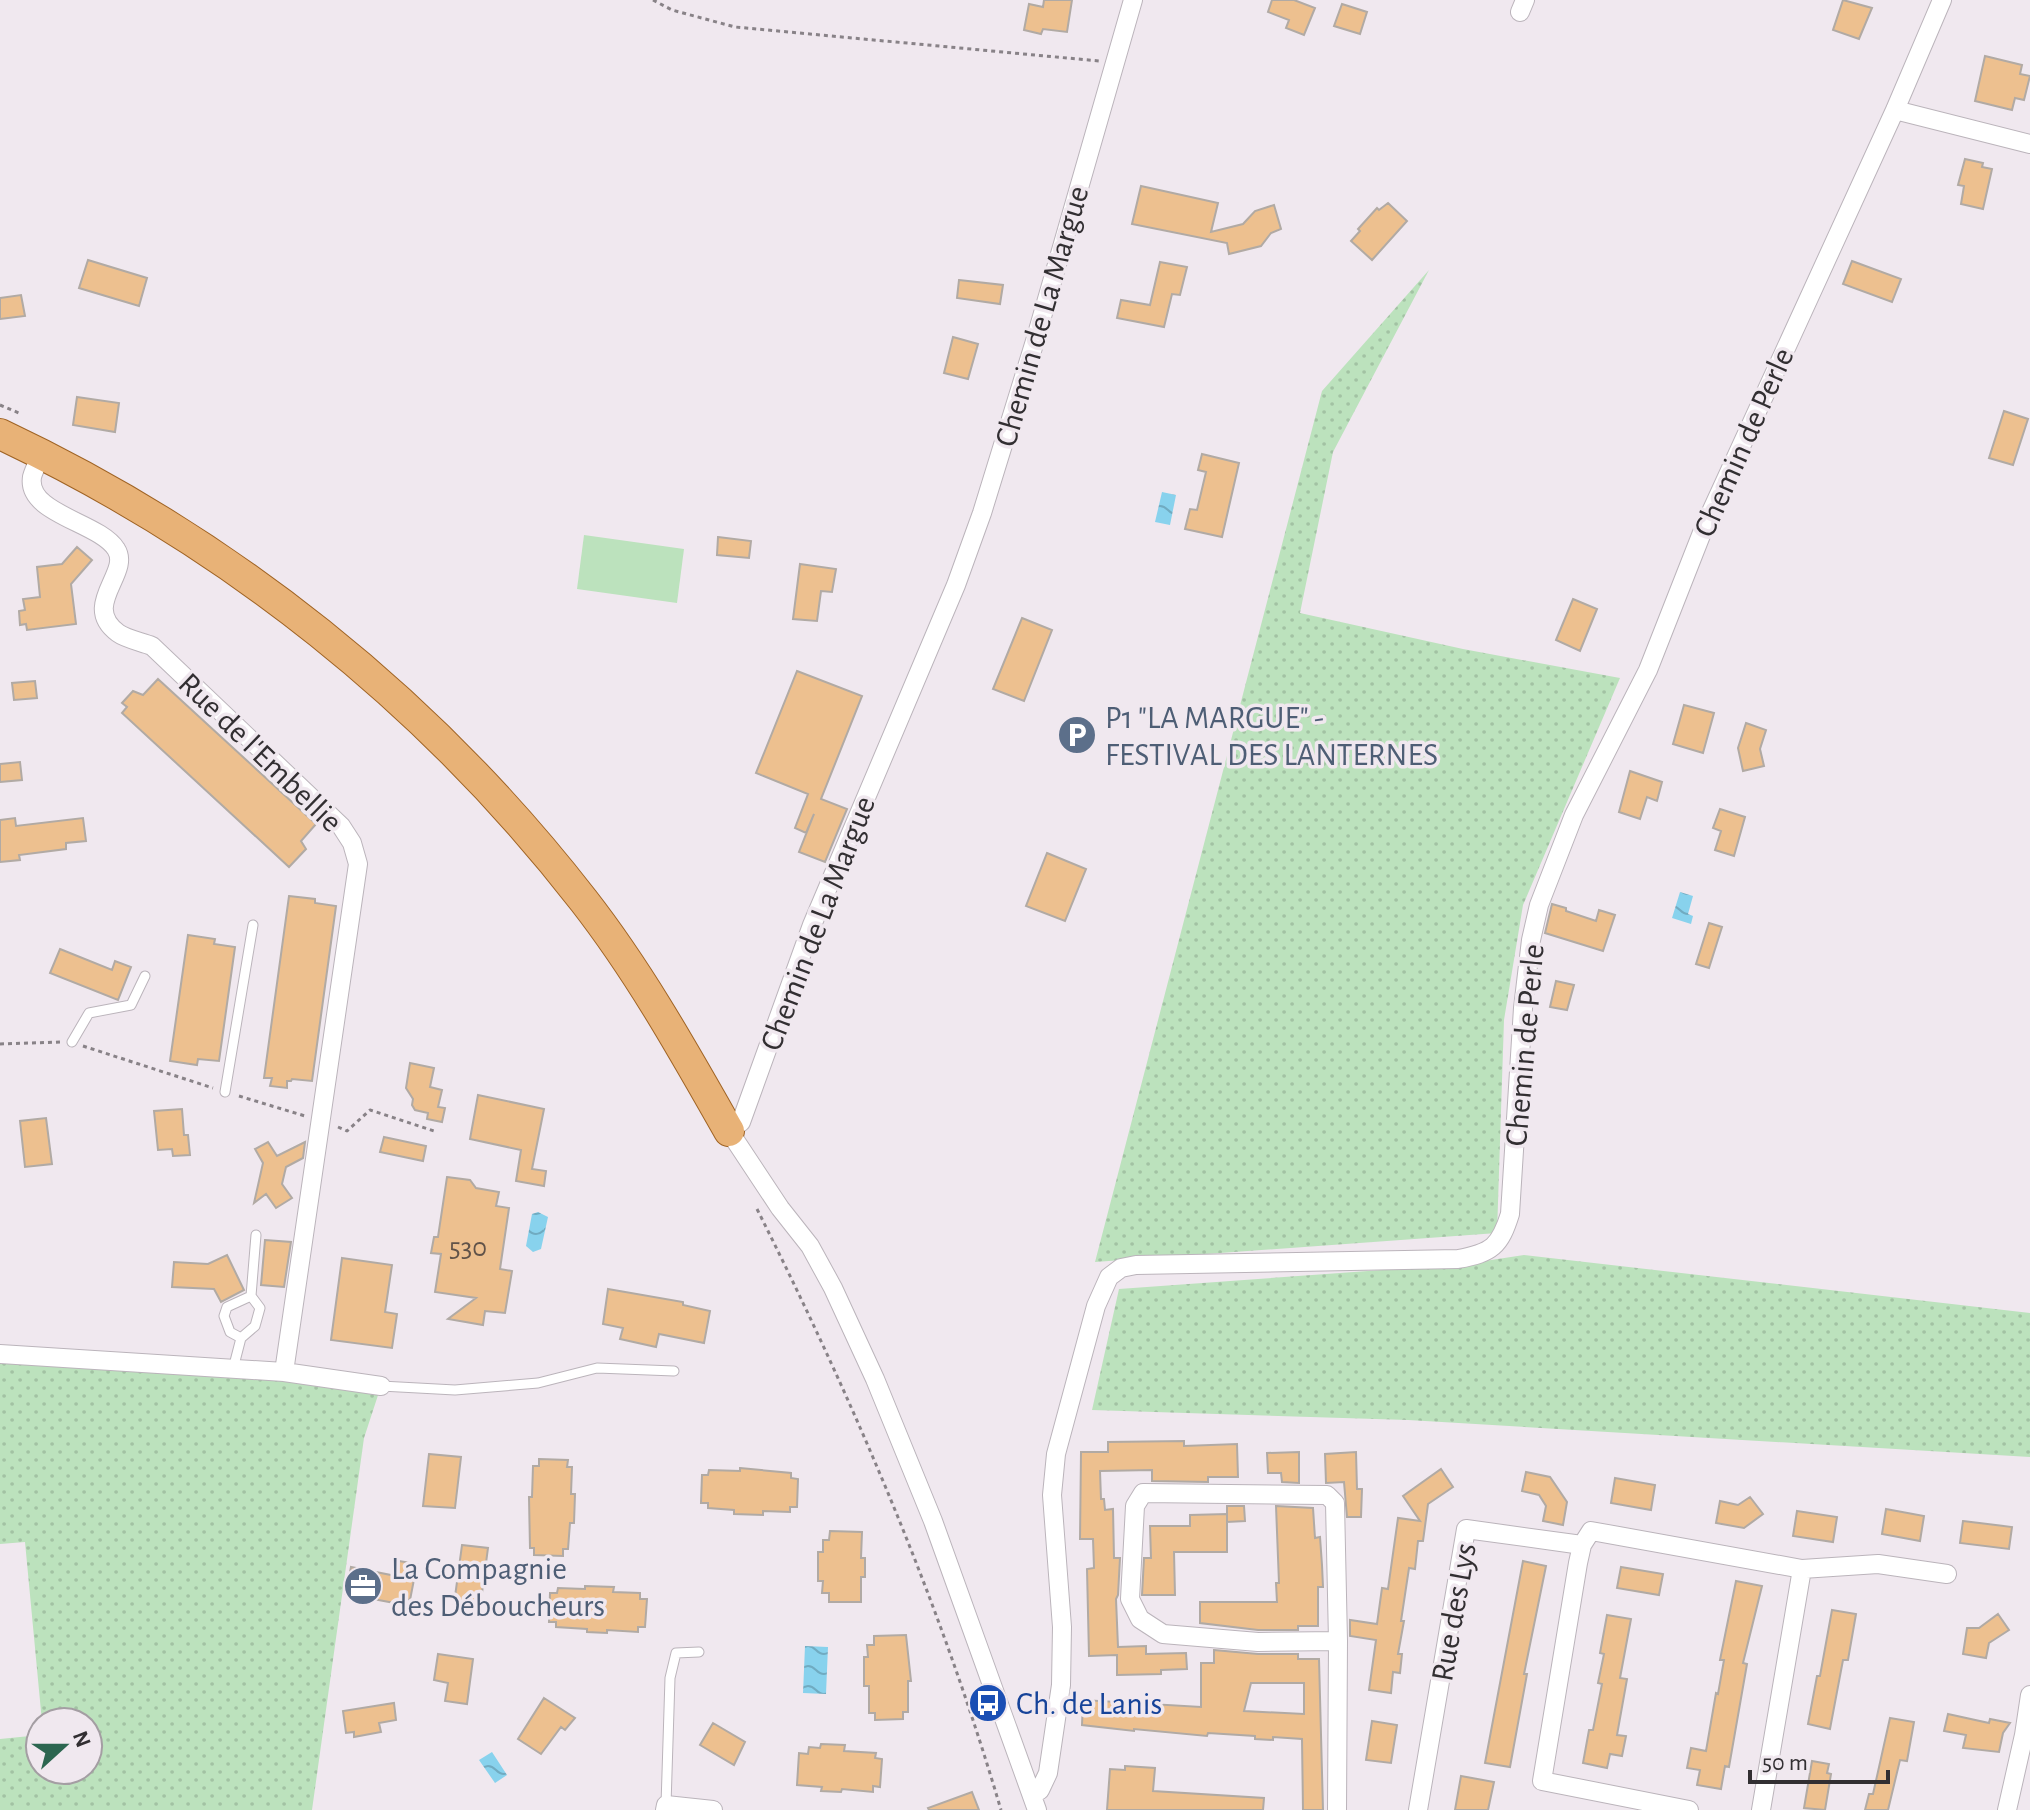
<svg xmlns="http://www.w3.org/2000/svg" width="2030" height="1810" viewBox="0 0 2030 1810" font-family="'Alegreya Sans',sans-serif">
<defs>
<pattern id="grass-dots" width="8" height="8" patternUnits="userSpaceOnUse" patternTransform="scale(2)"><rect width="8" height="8" fill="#bce2bd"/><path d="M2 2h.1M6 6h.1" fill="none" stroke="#a2c2a3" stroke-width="1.8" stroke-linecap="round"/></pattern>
<pattern id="water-waves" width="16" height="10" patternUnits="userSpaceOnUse" patternTransform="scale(2)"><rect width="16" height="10" fill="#88d2ed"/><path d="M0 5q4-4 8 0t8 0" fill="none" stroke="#70abc1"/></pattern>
</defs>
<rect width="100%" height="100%" fill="#f0e8ef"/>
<!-- grass -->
<path fill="url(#grass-dots)" d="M1429 270 1333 452 1300 613 1463 649 1620 678 1523 905 1504 1020 1497 1233 1095 1262 1322 391Z
M1524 1255 2030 1313V1457L1408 1420 1092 1410 1119 1289 1465 1264Z
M0 1354 381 1386 364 1438 312 1810H0V1739L40 1735V1770H88V1722H42L25 1542 0 1544Z"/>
<!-- garden -->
<path fill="#bce2bd" d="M584 535 684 549 677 603 577 589Z"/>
<!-- water -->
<path fill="url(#water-waves)" d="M1162 492 1176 495 1170 525 1155 522Z
M1680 892 1693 896 1688 914 1693 916 1691 924 1672 918Z
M538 1212 548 1217 541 1249 533 1252 526 1246 532 1214Z
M805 1646 828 1647 826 1694 803 1693Z
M492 1752 507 1775 495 1783 479 1760Z"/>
<!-- building -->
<path fill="#edc08f" stroke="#b1aaa4" stroke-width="2" fill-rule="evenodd" d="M1044 0H1072L1067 32 1043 29 1041 34 1024 30 1029 4 1043 7Z
M1272 0H1294L1315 8 1304 35 1286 28 1289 20 1268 12Z
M1843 0 1872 8 1859 39 1833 30Z
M1342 4 1367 12 1360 34 1334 26Z
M1985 56 2022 65 2020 74 2030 76 2024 100 2015 98 2012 110 1975 101Z
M1965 159 1983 163 1982 167 1992 169 1983 209 1961 204 1964 186 1958 185Z
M1141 186 1218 203 1211 232 1243 224 1255 211 1274 205 1281 229 1271 233 1261 246 1229 254 1227 243 1132 224Z
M1388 203 1407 221 1372 260 1351 241 1360 231 1358 229 1377 208 1379 210Z
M88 260 147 278 139 306 79 288Z
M1852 261 1901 279 1892 302 1843 284Z
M1160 262 1187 267 1180 295 1172 294 1164 327 1117 318 1121 300 1150 305Z
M959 280 1003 285 1000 304 957 298Z
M21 295 25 316 0 319V298Z
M953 337 978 344 968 379 944 373Z
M77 397 119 403 115 432 73 425Z
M2004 411 2028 419 2013 465 1989 458Z
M1202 454 1239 463 1222 537 1185 529 1190 509 1197 510 1206 472 1198 470Z
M718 537 751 541 749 558 717 555Z
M77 547 92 560 71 584 76 624 27 630 26 624 20 625 19 611 25 610 23 599 40 597 37 567 62 564Z
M800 564 836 569 832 592 821 591 817 621 793 619Z
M1573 599 1597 609 1580 651 1556 640Z
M1022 618 1052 630 1024 701 993 689Z
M797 671 862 696 821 799 847 809 825 862 799 852 814 814 806 833 795 828 808 794 756 773Z
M158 679 316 824 301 841 306 849 289 867 122 713 127 707 122 703 133 691 143 695Z
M35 681 37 698 14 700 12 683Z
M1684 705 1714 713 1703 753 1673 744Z
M1746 723 1766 730 1760 749 1764 766 1743 771 1738 748Z
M20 762 22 780 0 782V764Z
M1630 771 1662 782 1657 801 1647 797 1640 819 1619 812Z
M1720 809 1745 817 1734 856 1715 850 1721 831 1713 828Z
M15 818 16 826 83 818 86 841 66 843V849L19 855 20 860 0 862V820Z
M1047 853 1086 869 1065 921 1026 906Z
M289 896 315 899V903L336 906 312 1081 292 1079 291 1081H287V1088L270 1086 272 1078H264Z
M1552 904 1566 908V911L1596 921 1599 910 1615 915 1603 951 1545 933Z
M1709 923 1722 927 1709 968 1696 964Z
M188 935 215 939 214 944 235 947 219 1061 198 1059 197 1065 170 1061Z
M60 949 112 970 115 961 131 967 118 1000 50 973Z
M1556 981 1574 985 1567 1010 1550 1007Z
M410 1063 434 1068 430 1087 442 1090 438 1107 445 1108 442 1122 427 1119 428 1113 415 1110 412 1105 413 1099 406 1088Z
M478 1095 544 1109 532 1169 546 1171 544 1186 516 1181 521 1150 470 1139Z
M182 1109 184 1135H188L190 1155 173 1156 172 1149 158 1150 154 1111Z
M46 1118 52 1164 25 1167 20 1121Z
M384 1137 426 1146 423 1161 380 1152Z
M268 1142 277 1156 305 1142 303 1158 286 1167 282 1184 292 1198 276 1208 266 1194 254 1203 263 1163 255 1149Z
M447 1177 470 1180 476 1188 499 1192 496 1206 509 1208 500 1269 512 1271 505 1313 485 1311 483 1325 448 1319 476 1298 435 1292 441 1254 431 1253 434 1237H438Z
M265 1240 291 1242 284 1287 261 1285Z
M227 1255 244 1290 221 1302 214 1289 172 1287 174 1262 208 1264Z
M342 1258 392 1265 385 1312 397 1314 392 1348 331 1340Z
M608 1289 683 1302V1305L710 1311 704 1343 659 1334 656 1347 620 1339 623 1328 603 1324Z
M1184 1441V1446L1237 1444 1238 1477H1208V1482L1152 1481V1470L1100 1471 1101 1499H1104L1105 1510 1113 1509 1114 1558H1120L1118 1595 1116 1599 1118 1647 1146 1646V1654L1186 1653 1187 1669 1161 1670V1674L1117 1675V1655L1089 1656 1087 1569 1094 1568 1093 1539H1080L1081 1452H1108V1442Z
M1299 1452V1483L1282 1482 1281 1473H1268L1267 1453Z
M1356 1452 1357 1489H1362L1361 1517H1347L1344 1482 1326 1483 1325 1454Z
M429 1454 461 1457 455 1508 423 1506Z
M539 1459 568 1460 567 1467H572L571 1494H575L574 1523H570L568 1549H563V1556L534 1555V1548H530L529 1497H532L533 1466H539Z
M740 1468 791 1473V1478L798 1479 797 1507H790V1512L763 1511V1515L734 1514V1510L708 1508V1503H701L702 1475H708L709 1470 740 1471Z
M1441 1469 1453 1487 1428 1504 1423 1541H1418L1415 1569 1409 1568 1401 1621H1404L1398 1654H1402L1400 1673 1393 1672 1391 1693 1369 1690 1376 1640 1350 1636V1620L1377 1624 1382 1588 1388 1589 1398 1518 1420 1521 1403 1496Z
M1526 1472 1550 1477 1567 1502 1563 1525 1543 1521 1546 1506 1539 1495 1522 1491Z
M1615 1478 1655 1485 1651 1510 1611 1503Z
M1750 1497 1763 1514 1744 1528 1716 1523 1720 1501 1738 1505Z
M1227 1506H1244L1245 1521 1227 1522Z
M1276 1506 1313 1508 1315 1538 1320 1537 1322 1565 1323 1587H1318V1626H1298V1630H1258L1200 1623V1602H1277L1276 1583H1279Z
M1886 1509 1924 1516 1920 1541 1882 1534Z
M1797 1511 1837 1517 1833 1542 1793 1536Z
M1227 1514V1552H1174L1175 1595H1142L1144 1558H1151L1150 1526H1190V1515Z
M1963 1521 2012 1527 2009 1549 1960 1543Z
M830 1531 862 1532 861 1558H865V1577H861V1602H829V1593H822L823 1581H818V1552H823V1540H829Z
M462 1545 488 1548 480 1608 454 1604Z
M399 1561 417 1564 410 1600 401 1598 400 1604 346 1594 351 1567 396 1576Z
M1523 1561 1546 1566 1524 1674H1527L1510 1767 1485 1763Z
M1621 1567 1663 1574 1659 1595 1617 1588Z
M1736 1581 1762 1586 1743 1663 1747 1664 1729 1767 1725 1766 1721 1789 1697 1785 1700 1770 1687 1768 1691 1748 1706 1751 1716 1693 1718 1694 1724 1660H1720Z
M585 1586 614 1587 613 1592 640 1593V1599H647L645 1627H638V1632L607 1630V1633L587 1632V1629L556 1627V1622H549L550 1593H557L558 1588 585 1589Z
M1832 1610 1856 1614 1848 1660H1843L1830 1729 1808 1724 1817 1676H1820Z
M1998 1614 2009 1630 1989 1643 1986 1658 1963 1654 1967 1628H1979Z
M1607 1615 1631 1619 1620 1678 1627 1679 1617 1735 1626 1736 1622 1756 1610 1754 1607 1768 1583 1763 1589 1730H1593L1602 1684 1598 1683 1604 1654 1600 1653Z
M906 1635 911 1681H908V1712H903V1719L875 1720V1713H869V1686H864V1657H868L867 1645H874V1636Z
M1214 1650 1258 1654H1298V1659H1319L1323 1810H1303L1302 1739 1273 1737V1740L1255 1739V1736L1208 1733 1207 1736 1134 1729V1731L1082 1725 1083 1700 1201 1707V1663H1214ZM1251 1683H1304V1714L1244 1711Z
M438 1654 473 1659 467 1704 445 1701 448 1683 434 1680Z
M544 1698 575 1718 565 1730 561 1727 541 1754 518 1739Z
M394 1703 396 1720 379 1723 381 1732 354 1737V1732L346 1733 343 1711Z
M1948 1714 1989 1723 1990 1719 2010 1723 2003 1733 1999 1752 1963 1748 1966 1735 1944 1731Z
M1890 1718 1914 1722 1907 1761 1900 1760 1888 1810H1865L1869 1794H1873Z
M1372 1721 1397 1725 1391 1763 1366 1760Z
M713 1723 745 1742 734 1765 700 1745Z
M821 1744 845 1745 844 1751 876 1753 875 1758 882 1759 880 1787 873 1786V1792L842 1789 841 1792 821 1791 822 1787 797 1785 799 1753 808 1754 809 1747 820 1748Z
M1812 1761 1829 1764 1827 1773 1831 1774 1825 1810 1804 1808Z
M1125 1766 1155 1768 1153 1791 1264 1798 1263 1810H1107L1110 1769 1125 1770Z
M1461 1776 1494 1782 1488 1810H1455Z
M972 1792 979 1810H929L928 1808Z"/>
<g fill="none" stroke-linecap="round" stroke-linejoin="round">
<!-- lane casing -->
<g stroke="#bbb4bb" stroke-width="11">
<path id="lane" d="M72 1042 89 1013 131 1005 145 976
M225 1092 253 925
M241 1338 230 1332 224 1316 227 1307 251 1296
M233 1369 241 1338 255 1326 260 1308 251 1296 256 1235
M381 1386 455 1390 538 1383 597 1368 674 1371
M666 1805 670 1678 676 1653 699 1652"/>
</g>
<!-- street casing -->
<g stroke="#bbb4bb" stroke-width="20">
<path id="street" d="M1520 12 1525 0
M1895 110 2030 144
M42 454C39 461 34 469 32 477 26 514 99 522 116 549 132 573 80 605 118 633 126 639 142 642 152 646L341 826 352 843 358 864 284 1372
M0 1354 284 1372 381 1386
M1802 1569 1878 1564 1947 1574
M1032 1795 1040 1790 1048 1773 1061 1685 1062 1627 1052 1495 1056 1454 1096 1306 1109 1277 1121 1268 1136 1265 1458 1259C1492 1253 1500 1246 1510 1214L1523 1008 1531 940 1539 905 1574 815 1648 670 1705 525 1895 110 1942 0
M665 1810 666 1805 713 1810
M1037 1810 933 1521 875 1379 833 1288 810 1246 780 1208 729 1131 741 1122 812 925 956 585 982 513 1035 341 1133 0
M1337 1810 1338 1641 1335 1503 1327 1495 1143 1493 1135 1506 1130 1599 1140 1619 1163 1634 1258 1642 1338 1641
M1418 1810 1466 1529 1582 1545
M1689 1810 1542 1781 1578 1563 1582 1545 1591 1531 1802 1569 1761 1810
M2007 1810 2024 1735 2030 1695"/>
</g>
<!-- primary casing -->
<g stroke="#9f6324" stroke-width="32">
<path id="primary" d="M0 434C229 542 429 701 584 901 640 973 684 1052 729 1131"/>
</g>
<!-- path -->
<path stroke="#888287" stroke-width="3" stroke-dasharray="4 4" stroke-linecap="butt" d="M653 0 672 10 735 27 1099 61
M0 405 19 413
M0 1044 60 1042
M83 1046 213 1088
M239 1096 305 1116
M338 1127 347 1131 370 1110 434 1131
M757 1209C854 1402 940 1602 1001 1810"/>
<!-- lane -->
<use href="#lane" stroke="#fff" stroke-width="9"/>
<!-- street -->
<use href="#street" stroke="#fff" stroke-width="18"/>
<!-- primary -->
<use href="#primary" stroke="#e8b277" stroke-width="30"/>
</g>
<!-- icons -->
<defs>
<g id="parking-disc" transform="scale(2)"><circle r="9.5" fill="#5c6f8a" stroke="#f0e8ef"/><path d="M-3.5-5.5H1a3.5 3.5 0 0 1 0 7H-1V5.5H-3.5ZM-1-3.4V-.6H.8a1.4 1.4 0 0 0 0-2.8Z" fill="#fff"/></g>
<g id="office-disc" transform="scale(2)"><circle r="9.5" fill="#5c6f8a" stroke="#f0e8ef"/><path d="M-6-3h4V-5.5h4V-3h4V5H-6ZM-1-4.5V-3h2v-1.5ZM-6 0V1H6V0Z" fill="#fff"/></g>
<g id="bus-disc" transform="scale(2)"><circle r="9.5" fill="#1a4fb4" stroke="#f0e8ef"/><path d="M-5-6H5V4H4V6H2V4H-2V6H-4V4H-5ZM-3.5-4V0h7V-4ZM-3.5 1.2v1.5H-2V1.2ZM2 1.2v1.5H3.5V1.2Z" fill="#fff"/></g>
</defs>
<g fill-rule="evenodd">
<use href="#parking-disc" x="1077" y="735"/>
<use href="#office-disc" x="363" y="1586"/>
<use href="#bus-disc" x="988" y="1703"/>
</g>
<g text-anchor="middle" stroke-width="7" stroke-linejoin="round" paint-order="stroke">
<!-- number labels -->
<g font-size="28" fill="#615349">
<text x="468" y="1256">530</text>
</g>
<!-- street labels -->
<g font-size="32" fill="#322f32" stroke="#f0e8ef">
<text transform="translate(1041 316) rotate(-74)" y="11">Chemin de La Margue</text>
<text transform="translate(1743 442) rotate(-66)" y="11">Chemin de Perle</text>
<text transform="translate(261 752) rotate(44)" y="11">Rue de l'Embellie</text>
<text transform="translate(817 923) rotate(-69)" y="11">Chemin de La Margue</text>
<text transform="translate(1524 1045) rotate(-85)" y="11">Chemin de Perle</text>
<text transform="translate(1453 1612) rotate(-80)" y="11">Rue des Lys</text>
</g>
<!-- service labels -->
<g font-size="32" fill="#4e5e75" stroke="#f0e8ef" text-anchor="start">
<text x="1105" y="728">P1 "LA MARGUE" -<tspan x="1105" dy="37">FESTIVAL DES LANTERNES</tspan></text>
<text x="391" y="1579">La Compagnie<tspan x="391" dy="37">des Déboucheurs</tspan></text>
</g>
<!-- transit labels -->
<g font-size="32" fill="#164399" stroke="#f0e8ef" text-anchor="start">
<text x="1016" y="1714">Ch. de Lanis</text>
</g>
</g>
<!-- north arrow -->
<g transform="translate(64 1746) rotate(69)"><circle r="38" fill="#f0e8ef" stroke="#a49ea3" stroke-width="2"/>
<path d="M0-6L14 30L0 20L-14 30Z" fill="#2c6650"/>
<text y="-12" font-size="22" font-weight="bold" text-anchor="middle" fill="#322f32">N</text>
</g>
<!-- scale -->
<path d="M1750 1770v12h138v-12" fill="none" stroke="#322f32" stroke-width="4"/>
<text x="1762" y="1770" font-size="24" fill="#322f32" stroke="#f0e8ef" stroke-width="6" paint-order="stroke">50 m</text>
</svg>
